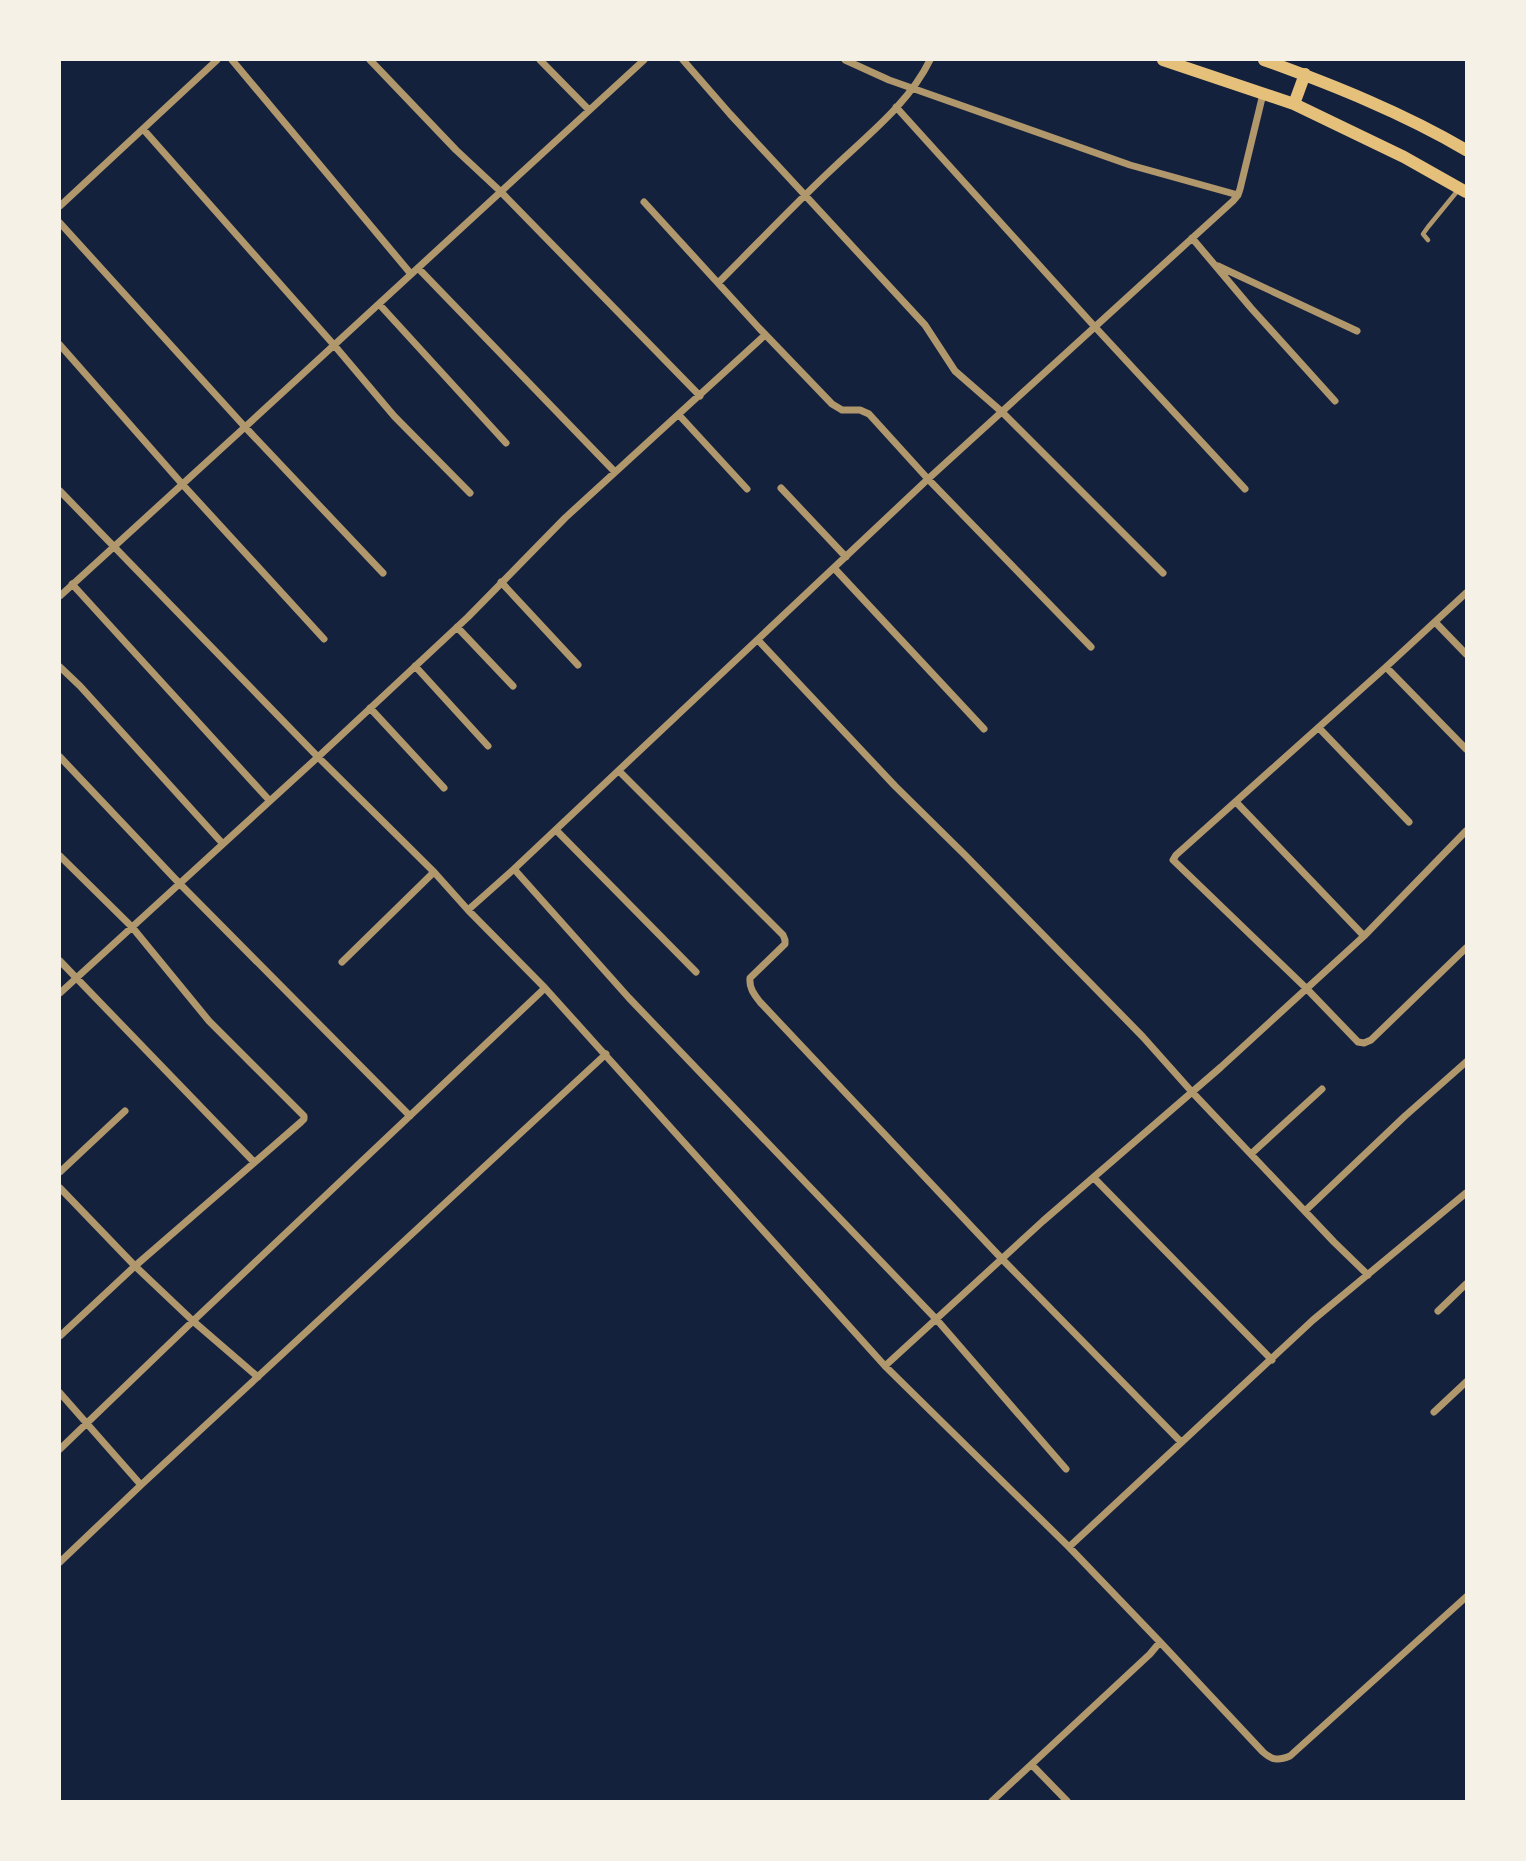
<svg xmlns="http://www.w3.org/2000/svg" width="1526" height="1861" viewBox="0 0 1526 1861" font-family="Lato,sans-serif">
<rect width="100%" height="100%" fill="#14213d"/>
<g fill="none" stroke-linecap="round" stroke-linejoin="round">
<!-- service -->
<path stroke="#b1986c" stroke-width="4.5" d="M1428 240 1423 234 1428 227 1459 189"/>
<!-- minor -->
<path stroke="#b1986c" stroke-width="7" d="M232 60 411 274
M370 60 456 150 500 191 700 396
M540 60 589 110
M683 60 730 114 925 325 955 371 1002 412 1163 573
M845 60 889 80 1130 165 1238 195
M896 107 1095 327 1245 489
M143 129 334 345 394 416 470 493
M644 202 759 328 832 404 842 410H860L869 414 928 479 1091 647
M60 206 217 60
M60 223 245 427 60 596
M1192 238 1251 308 1335 401
M1218 266 1357 331
M418 268 615 472
M718 283C755 246 791 208 829 172 865 137 908 105 930 60
M379 304 506 443
M60 345 183 485 324 639
M679 415 747 489
M781 488 846 557
M60 491 318 757 468 617 565 518 765 335
M834 568 984 729
M383 573 245 427 644 60
M501 582 578 665
M72 584 269 800
M1466 593 1386 667 1176 855 1173 860 1306 988 1358 1042 1364 1043 1371 1040 1466 948
M1435 622 1466 654
M457 627 513 686
M758 640 895 786 965 855 1143 1037 1192 1092 1334 1242 1368 1275
M415 666 488 746
M60 667 80 686 223 844
M1386 667 1466 749
M370 708 444 788
M1319 728 1409 822
M60 757 179 883 410 1116
M619 771 783 935 785 940V944L750 978C749 988 754 994 760 1002L1002 1259 1181 1442
M1236 802 1364 936
M556 830 696 972
M60 856 132 927 209 1021 304 1116V1119L301 1122 135 1266 60 1336
M514 869 629 998 937 1320 1066 1469
M468 910 514 869 928 479 1233 201 1238 195 1240 189 1263 94
M60 961 254 1162
M342 962 434 872
M60 993 318 757 434 872 468 910 545 988 885 1366 1043 1221 1221 1067 1364 936 1466 831
M1251 1154 1322 1089
M60 1172 125 1111
M1094 1178 1272 1360
M60 1188 135 1266 193 1321 258 1377
M1305 1211 1405 1116 1466 1062
M1438 1311 1466 1284
M885 1366 1069 1547 1160 1642 1150 1654 992 1801
M60 1393 141 1485 60 1562
M1434 1412 1466 1382
M60 1449 193 1321 545 988
M141 1485 606 1054
M1069 1547 1313 1320 1466 1193
M1160 1642 1263 1752C1272 1760 1278 1761 1290 1756L1466 1597
M1032 1765 1067 1801"/>
<!-- secondary -->
<path stroke="#e5c07b" stroke-width="12" d="M1163 60 1294 104 1404 157 1466 192
M1264 60C1333 85 1403 113 1466 150
M1294 104 1305 74"/>
</g>
<!-- border -->
<rect width="1526" height="1861" fill="none" stroke="#f6f1e7" stroke-width="122"/>
</svg>
